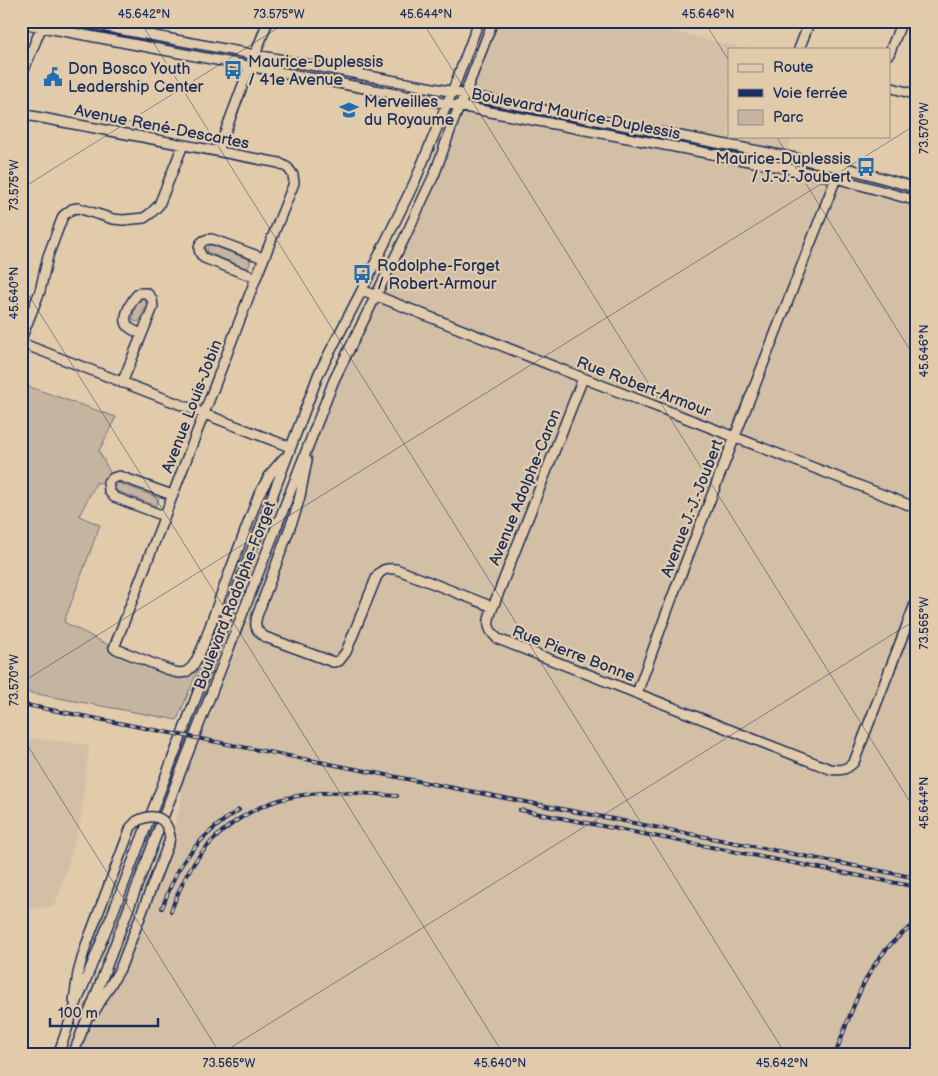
<svg xmlns="http://www.w3.org/2000/svg" width="938" height="1076" viewBox="0 0 938 1076" font-family="'Balsamiq Sans',sans-serif">
<rect width="100%" height="100%" fill="#e1cbab"/>
<filter id="ink" filterUnits="userSpaceOnUse"><feTurbulence type="fractalNoise" baseFrequency=".02" numOctaves="2"/><feDisplacementMap in="SourceGraphic" scale="10" xChannelSelector="R" yChannelSelector="G"/><feConvolveMatrix kernelMatrix="1 2 1 2 8 2 1 2 1" color-interpolation-filters="sRGB"/></filter>
<g filter="url(#ink)">
<!-- built -->
<path fill="#d2bfa5" d="M493 21H629L746 49H729V136H793L785 156 465 94Z
M460 106 836 178 917 207V1055H73L82 1031 125 959 180 809 185 761 312 436 435 173Z
M21 737 89 745 80 825 55 906 21 910Z"/>
<!-- green -->
<path fill="#c4b4a0" stroke="#70727f" d="M211 245 251 260 248 269 209 253C206 251 206 246 211 245Z
M141 300 146 301V305L140 321 136 322 133 320C132 314 136 302 141 300Z
M21 384 116 417 99 451 113 478 108 482 96 483 79 516 100 525 64 622 114 648 186 672 198 656 203 658 177 720 21 691Z
M118 483 159 498 156 506 117 491 115 486Z"/>
<g fill="none" stroke-linecap="round" stroke-linejoin="round">
<!-- minor casing -->
<g stroke="#1b2f5e" stroke-width="12">
<path id="minor" d="M75 21 465 94 476 97 785 156 854 170 917 188
M21 23 770 165 836 178 917 201
M799 49 810 21
M889 54 902 21
M255 55 268 21
M21 77 44 21
M889 87 917 95
M21 114 279 163 288 168 293 175 294 183 256 278 114 648 174 672 180 673 186 672 192 667 196 661 203 646 221 595 259 494 271 473 284 458
M218 151 250 66
M256 278 204 258C195 249 199 239 212 239L263 258
M362 290 583 378 917 508
M21 339 40 291 48 256 63 216 72 209 78 208 113 219 123 220 144 218 151 213 159 205 183 145
M21 343 290 447
M122 383 153 307 152 299 147 293H139C132 299 121 318 128 326 131 330 137 332 142 334
M307 460 300 496 295 514 257 616C254 626 256 631 265 637L333 662 339 661 346 652 377 576C382 569 387 568 396 569L493 607C487 621 486 629 498 639L830 769C841 771 846 770 854 762L917 599
M164 516 114 497 109 491 108 482 113 478 119 476 172 495
M493 607 583 378
M637 693 676 587 838 173
M74 1001 78 973 85 948 131 827 137 821
M93 1014 120 969 169 842 170 837
M58 1055 74 1009 112 915 184 729 319 373 362 290 415 181 456 82 479 21
M73 1055 177 781 334 380 406 235 435 173 455 117 465 94 493 21"/>
</g>
<!-- minor -->
<use href="#minor" stroke="#e1cbab" stroke-width="9"/>
<!-- rail casing -->
<g stroke="#1b2f5e" stroke-width="4">
<path id="rail" d="M21 704 917 878
M520 810 917 887
M162 908C167 896 171 884 177 872 192 846 214 826 239 810
M171 911C176 897 182 883 190 869 213 832 253 803 297 796 330 790 364 793 397 796
M835 1055C854 1005 868 953 917 923"/>
</g>
<!-- rail -->
<use href="#rail" stroke="#e1cbab" stroke-width="2" stroke-dasharray="5.5" stroke-linecap="butt"/>
<!-- minor-bridge casing -->
<g stroke="#1b2f5e" stroke-width="12" stroke-linecap="butt">
<path id="minor-bridge" d="M137 821C154 812 167 817 170 837"/>
</g>
<!-- minor-bridge -->
<use href="#minor-bridge" stroke="#e1cbab" stroke-width="9"/>
</g>
</g>
<!-- ticks -->
<path fill="none" stroke="#1b2f5e" stroke-width="1" stroke-opacity="0.45" d="M140 21 786 1055M422 21 917 813M704 21 729 61M776 136 917 361M21 189 289 21M21 283 504 1055M21 683 917 124M21 735 221 1055M219 1055 917 619"/>
<!-- icons -->
<defs>
<g id="bus-bare" transform="scale(1.5)"><path d="M-5-6H5V4H4V6H2V4H-2V6H-4V4H-5ZM-3.5-4V0h7V-4ZM-3.5 1.2v1.5H-2V1.2ZM2 1.2v1.5H3.5V1.2Z" fill="#1f6fb2" stroke="#e1cbab" stroke-width="2.5" paint-order="stroke"/></g>
<g id="civic-bare" transform="scale(1.5)"><path d="M-.6-6.5H3V-4.5H.6V-3L4-1V1h2V6H-6V1h2V-1L-.6-3ZM-1.2 2.5V6h2.4V2.5Z" fill="#1f6fb2" stroke="#e1cbab" stroke-width="2.5" paint-order="stroke"/></g>
<g id="school-bare" transform="scale(1.5)"><path d="M0-5L7-2L0 1L-7-2ZM-4 1L0 2.5L4 1V4Q0 6-4 4Z" fill="#1f6fb2" stroke="#e1cbab" stroke-width="2.5" paint-order="stroke"/></g>
</defs>
<g fill-rule="evenodd">
<use href="#bus-bare" x="233" y="70"/>
<use href="#civic-bare" x="53" y="77"/>
<use href="#school-bare" x="349" y="110"/>
<use href="#bus-bare" x="866" y="167"/>
<use href="#bus-bare" x="362" y="274"/>
</g>
<g text-anchor="middle" stroke-width="4.5" stroke-linejoin="round" paint-order="stroke">
<!-- poi labels -->
<g font-size="16" fill="#1b2f5e" stroke="#e1cbab" text-anchor="start">
<text x="248" y="67">Maurice-Duplessis<tspan x="248" dy="18">/ 41e Avenue</tspan></text>
<text x="68" y="74">Don Bosco Youth<tspan x="68" dy="18">Leadership Center</tspan></text>
<text x="364" y="107">Merveilles<tspan x="364" dy="18">du Royaume</tspan></text>
<text x="851" y="164" text-anchor="end">Maurice-Duplessis<tspan x="851" dy="18">/ J.-J.-Joubert</tspan></text>
<text x="377" y="271">Rodolphe-Forget<tspan x="377" dy="18">/ Robert-Armour</tspan></text>
</g>
<!-- street labels -->
<g font-size="16" fill="#1b2f5e" stroke="#e1cbab">
<text transform="translate(576 113) rotate(11)" y="6">Boulevard Maurice-Duplessis</text>
<text transform="translate(162 126) rotate(11)" y="6">Avenue René-Descartes</text>
<text transform="translate(644 386) rotate(21)" y="6">Rue Robert-Armour</text>
<text transform="translate(191 406) rotate(-69)" y="6">Avenue Louis-Jobin</text>
<text transform="translate(524 487) rotate(-68)" y="6">Avenue Adolphe-Caron</text>
<text transform="translate(691 508) rotate(-69)" y="6">Avenue J.-J.-Joubert</text>
<text transform="translate(234 595) rotate(-69)" y="6">Boulevard Rodolphe-Forget</text>
<text transform="translate(574 653) rotate(21)" y="6">Rue Pierre Bonne</text>
</g>
</g>
<!-- margin -->
<rect width="938" height="1076" fill="none" stroke="#e1cbab" stroke-width="55"/>
<!-- legend -->
<rect x="728" y="48" width="162" height="90" fill="#e1cbab" stroke="#928d8c"/>
<rect x="738" y="64" width="25" height="8" fill="#e1cbab" stroke="#928d8c"/>
<text x="773" y="72" font-size="15" fill="#1b2f5e">Route</text>
<rect x="738" y="89" width="25" height="8" fill="#1b2f5e" stroke="#928d8c"/>
<text x="773" y="98" font-size="15" fill="#1b2f5e">Voie ferrée</text>
<rect x="738" y="110" width="25" height="15" fill="#c4b4a0" stroke="#928d8c"/>
<text x="773" y="122" font-size="15" fill="#1b2f5e">Parc</text>
<!-- scale -->
<path d="M50 1018v8h108v-8" fill="none" stroke="#1b2f5e" stroke-width="2.5"/>
<text x="58" y="1018" font-size="15" fill="#1b2f5e" stroke="#e1cbab" stroke-width="4" paint-order="stroke">100 m</text>
<rect x="28" y="28" width="882" height="1020" fill="none" stroke="#1b2f5e" stroke-width="2"/>
<g font-size="12" text-anchor="middle" fill="#1b2f5e">
<text x="144" y="18">45.642°N</text>
<text x="279" y="18">73.575°W</text>
<text x="426" y="18">45.644°N</text>
<text x="708" y="18">45.646°N</text>
<text transform="translate(924 128) rotate(-90)" y="4">73.570°W</text>
<text transform="translate(14 185) rotate(-90)" y="4">73.575°W</text>
<text transform="translate(14 293) rotate(-90)" y="4">45.640°N</text>
<text transform="translate(924 351) rotate(-90)" y="4">45.646°N</text>
<text transform="translate(924 623) rotate(-90)" y="4">73.565°W</text>
<text transform="translate(14 680) rotate(-90)" y="4">73.570°W</text>
<text transform="translate(924 803) rotate(-90)" y="4">45.644°N</text>
<text x="229" y="1067">73.565°W</text>
<text x="500" y="1067">45.640°N</text>
<text x="782" y="1067">45.642°N</text>
</g>
</svg>
